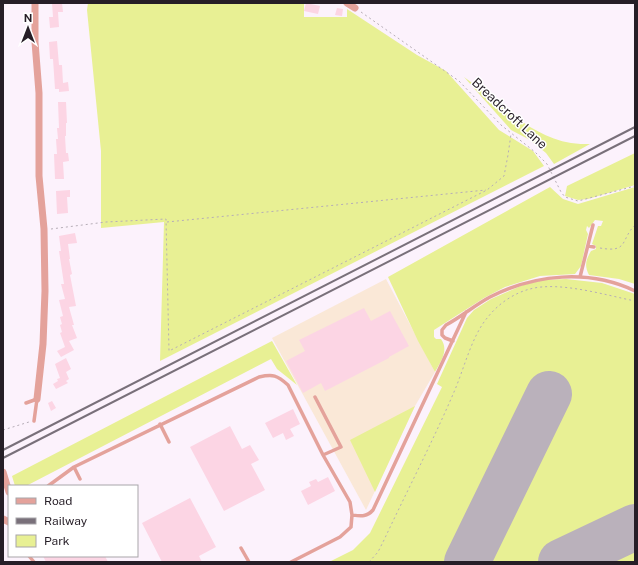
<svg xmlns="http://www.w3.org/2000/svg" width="638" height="565" viewBox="0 0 638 565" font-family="'Public Sans',sans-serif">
<rect width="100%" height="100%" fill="#fcf2fc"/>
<!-- industrial -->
<path fill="#fae8d7" d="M386 279 435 372 415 406 366 510 272 338Z"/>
<!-- green -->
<path fill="#e8f094" d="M88 3H304V17H347V9L417 55 446 71 499 130 533 151 544 166 160 361 164 222 101 228V151L87 10Z
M464 77C498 101 529 136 571 143 577 144 584 144 590 144L554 164 546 153 530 140 511 130Z
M635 153V185L588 199 578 200 565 196 567 186Z
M550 187 563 199 578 204 635 187V284L619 279 589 275C584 265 586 260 591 251L596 249V246L592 244 598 226H601L603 221 595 220 589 228 587 226 586 230 588 234 581 266 575 274 540 276 505 287 484 298 434 330V337L436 339H441C449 350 441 361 435 372L418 341 388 277Z
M566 279 602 283 635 294V562H329L353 550 370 533 442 387 437 384 467 318 474 310 491 299 523 285 543 280Z
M272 341 297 385 277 369 271 359 26 486H15L12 476Z
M415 406 375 492 350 440Z"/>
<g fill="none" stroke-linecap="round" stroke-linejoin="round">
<!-- runway -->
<path stroke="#bab1bb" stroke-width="46" d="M467 562 549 394
M561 562 635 527"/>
</g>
<!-- building -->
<path fill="#fcd5e4" d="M52 3H62L63 12H58L59 27 50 28 49 17H53Z
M306 3 320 6 318 14 304 11Z
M337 8 343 9 342 16 335 15Z
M57 41 59 65H62L63 83 68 82 69 91 59 92V89H55L53 59H50L49 42Z
M58 102H66L67 123H66V136H65L66 153H68L69 161 63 162 64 179H55L54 154H57L56 139H58L57 128H59Z
M70 190V197H67L68 213 57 214 56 191Z
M75 233 77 243 68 244 70 259H69L72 274 70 275 76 306 69 307 74 325H72L77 338 69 341 74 350 61 357 57 351 65 347 60 333 62 332 60 325 62 324 60 317 63 316 59 300 65 299 61 284H64L59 251H61L59 236Z
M364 308 371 321 390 311 409 346 389 357V358L325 391 321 383 303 393 286 361 305 351 299 340Z
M66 358 71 369 66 372 69 379 66 381 68 383 56 389 53 384 58 381 57 379 60 378 55 364Z
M52 401 56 408 51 411 48 403Z
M293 409 300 424 290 429 294 436 286 440 283 433 273 438 265 423Z
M230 426 242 449 250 445 259 460 251 464 265 490 224 511 190 447Z
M328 477 335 491 308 505 301 491 311 486 309 482 316 479 318 482Z
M190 498 216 547 199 556 202 562H162L142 523Z
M43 556H105L108 562H46Z"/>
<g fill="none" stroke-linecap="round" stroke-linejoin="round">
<!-- path -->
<path stroke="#b6adb7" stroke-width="1" stroke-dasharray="2 3" stroke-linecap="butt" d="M361 12 459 81 501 125 535 152 547 164 561 192 565 197 578 201 635 186
M167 222 486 190
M51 229 106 222 166 219 169 351 487 190 504 176 508 155 511 134
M600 248C629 253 620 240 635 225
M3 430 29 422
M369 562 378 552 384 540C407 491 433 441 454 392 464 369 472 335 488 317 498 304 514 293 530 289 559 281 605 295 635 301"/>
<!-- lane -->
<path stroke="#e4a29b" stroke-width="3.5" d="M588 246 594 247
M580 277 593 225
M453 341 445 338 442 335V330L446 325C461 317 475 305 490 297 535 274 589 269 635 291
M315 397 341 447 323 455
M26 403 37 399 34 421
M160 424 169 442
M74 467 80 479
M48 486 74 467 259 377C273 374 277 375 288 385L323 455 350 502 352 515 351 527 340 537 291 562
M352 515C361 516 367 517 373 510L466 312
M241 548 249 562
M29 556 34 562"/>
<!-- street -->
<path stroke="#e4a29b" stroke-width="7" d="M35 3V42L39 93V176L44 229 45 291 43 344 37 399
M347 3 355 8
M3 472 9 492
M3 519 9 522"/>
<!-- rail -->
<path stroke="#79707a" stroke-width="2" d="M3 450 635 127
M3 458 635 136"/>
</g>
<g text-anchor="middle" stroke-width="3" stroke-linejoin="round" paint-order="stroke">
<!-- street labels -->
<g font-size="13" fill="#261e27" stroke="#fff">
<text transform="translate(510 113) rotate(43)" y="5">Breadcroft Lane</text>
</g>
</g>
<!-- border -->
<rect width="638" height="565" fill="none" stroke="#261e27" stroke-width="8"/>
<!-- legend -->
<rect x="8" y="485" width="130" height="72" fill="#ffffff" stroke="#a8a5a9"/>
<rect x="16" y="498" width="20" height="6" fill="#e4a29b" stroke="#a8a5a9"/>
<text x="44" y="505" font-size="12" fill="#261e27">Road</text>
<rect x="16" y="518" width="20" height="6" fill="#79707a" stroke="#a8a5a9"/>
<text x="44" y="525" font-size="12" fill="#261e27">Railway</text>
<rect x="16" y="535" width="20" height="12" fill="#e8f094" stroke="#a8a5a9"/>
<text x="44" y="545" font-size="12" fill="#261e27">Park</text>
<!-- north arrow -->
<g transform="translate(28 28)" stroke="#ffffff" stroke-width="3" paint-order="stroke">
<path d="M0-3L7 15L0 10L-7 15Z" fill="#261e27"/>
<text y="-6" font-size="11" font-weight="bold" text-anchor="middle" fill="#261e27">N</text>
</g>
</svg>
